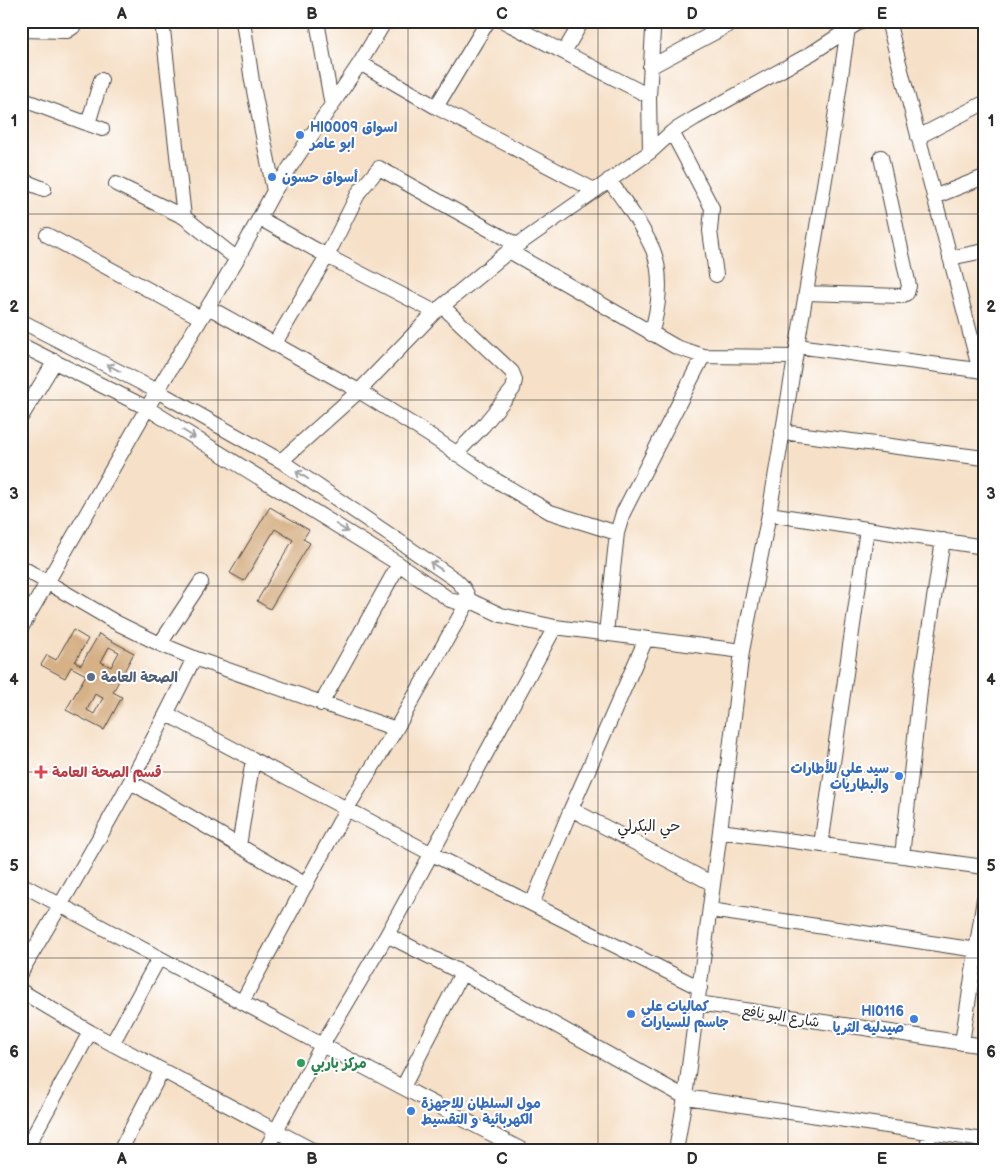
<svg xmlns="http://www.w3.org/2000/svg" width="1005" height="1172" viewBox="0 0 1005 1172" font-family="'Balsamiq Sans','Playpen Sans Arabic',sans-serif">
<rect width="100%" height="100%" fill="#fff"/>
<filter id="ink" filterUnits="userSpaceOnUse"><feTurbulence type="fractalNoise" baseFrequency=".02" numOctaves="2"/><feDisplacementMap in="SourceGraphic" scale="10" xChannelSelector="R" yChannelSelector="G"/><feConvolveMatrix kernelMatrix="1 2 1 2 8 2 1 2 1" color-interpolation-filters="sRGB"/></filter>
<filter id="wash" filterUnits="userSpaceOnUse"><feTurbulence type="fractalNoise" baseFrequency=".0096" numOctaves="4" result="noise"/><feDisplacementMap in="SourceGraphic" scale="20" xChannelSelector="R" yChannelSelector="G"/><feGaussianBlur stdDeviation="1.12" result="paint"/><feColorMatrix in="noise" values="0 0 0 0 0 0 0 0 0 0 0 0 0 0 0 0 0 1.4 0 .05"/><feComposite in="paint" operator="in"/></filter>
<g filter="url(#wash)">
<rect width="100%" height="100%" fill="#f6e0c7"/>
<g id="blocks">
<!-- building -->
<path fill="#d6b186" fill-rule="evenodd" d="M270 507 309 530 303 539 310 543 270 609 257 601 293 540 275 529 244 581 230 573Z
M73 630 88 639 75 662 81 665 99 634 134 653 113 692 122 697 104 730 66 710 86 675 71 667 65 678 41 665 47 655 56 660ZM109 647 119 652 111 667 101 662ZM95 694 103 698 94 714 87 710Z"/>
</g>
</g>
<g filter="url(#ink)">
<use href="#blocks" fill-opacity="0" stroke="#494642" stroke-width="1"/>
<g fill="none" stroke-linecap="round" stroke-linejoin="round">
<!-- minor casing -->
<g stroke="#494642" stroke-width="16">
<path id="minor" d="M162 21 184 217
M243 21 252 81 274 191
M317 21 332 106
M503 21 649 96
M888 21 980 371
M21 30 67 31 73 27 76 21
M564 52 582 21
M360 63 436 107 594 190
M650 67 736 21
M21 99 102 129
M436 107 488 21
M88 124 101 80
M672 132 712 208 710 231 716 275
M918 137 984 103
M650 152 649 96 653 31 656 21
M21 180 44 189
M609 180C625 202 642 225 653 250 663 275 659 308 651 334
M116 184 184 217 237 259
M934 197 984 177
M259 218 327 256 435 312
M47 235 201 318
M509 251 676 347 703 356 795 357
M950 258 984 251
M806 293 901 296 907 293 909 286 881 157
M442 306 512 372 515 380 513 389 483 426 456 454
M208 307 359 391 434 438 497 481 550 512 617 533
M21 321 157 391 281 461 456 580C463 586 467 591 469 600L396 729 347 808 242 1002
M275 343 327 256 359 192 379 168 517 245
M21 345 147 408 399 564 450 600 457 602 469 600 501 615 555 627 742 651
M797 346 984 371
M21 417 55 361
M782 432 984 458
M281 461 359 391 435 312 509 251 650 152 672 132 695 118 812 53 861 21
M769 514 984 547
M21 567 117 623 160 644 194 658 396 729
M21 628 157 391 237 259 274 191 360 63 385 21
M606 633 617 533 623 513 703 356
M160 644 201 582
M321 704 399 564
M167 714 432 854 700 988
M131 782 306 885
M571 809 713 884
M720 831 984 867
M821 845 867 529
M239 846 253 759
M902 856 921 682 943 540
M21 884 322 1045 524 1151
M532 904 571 809 646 639
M710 910 984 951
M387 935 462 973 685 1097 984 1140
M21 972C82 869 142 766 194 658
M21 991 90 1032 314 1151
M698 1003 984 1046
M962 1043 984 899
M112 1044 159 958
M403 1087 462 973
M25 1151 90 1032
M120 1151 162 1070
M265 1151 322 1045 387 935 555 627
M676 1151 685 1097 720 831 742 651 769 514 833 131 849 21
M927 1151 929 1133"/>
</g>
<!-- minor -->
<use href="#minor" stroke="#fff" stroke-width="14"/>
</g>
<!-- one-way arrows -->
<defs><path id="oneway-shaft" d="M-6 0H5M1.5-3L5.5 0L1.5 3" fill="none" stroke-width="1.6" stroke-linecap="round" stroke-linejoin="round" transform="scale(1.25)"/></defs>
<g stroke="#a0a0a0">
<use href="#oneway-shaft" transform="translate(114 368) rotate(-152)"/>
<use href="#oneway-shaft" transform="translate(189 434) rotate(32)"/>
<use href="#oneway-shaft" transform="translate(302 475) rotate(-146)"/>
<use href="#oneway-shaft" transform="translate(342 528) rotate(32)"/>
<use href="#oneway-shaft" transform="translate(436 566) rotate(-146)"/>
</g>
</g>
<!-- grid -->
<path fill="none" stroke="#2b2b2b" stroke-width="1" stroke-opacity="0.55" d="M218 21V1151M408 21V1151M598 21V1151M788 21V1151M21 214H984M21 400H984M21 586H984M21 772H984M21 958H984"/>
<!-- markers -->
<g fill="#3f7fe0" stroke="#fff" stroke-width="2">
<circle cx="300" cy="135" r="5"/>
<circle cx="272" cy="177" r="5"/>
<circle cx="899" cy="776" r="5"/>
<circle cx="631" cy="1014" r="5"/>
<circle cx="914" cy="1019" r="5"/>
<circle cx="411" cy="1111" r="5"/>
</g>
<circle fill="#5c6f8a" stroke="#fff" stroke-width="2" cx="91" cy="677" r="5"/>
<path fill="#e0444e" stroke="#fff" stroke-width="2" d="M38.5 764.5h5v5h5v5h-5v5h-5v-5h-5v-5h5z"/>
<circle fill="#2e9e5b" stroke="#fff" stroke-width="2" cx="301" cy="1063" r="5"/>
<g text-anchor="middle" stroke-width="4" stroke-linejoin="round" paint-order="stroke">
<!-- shop labels -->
<g font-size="14" font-weight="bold" fill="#366cbe" stroke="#fff" text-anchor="start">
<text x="310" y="132">Hl0009 اسواق<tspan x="310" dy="16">ابو عامر</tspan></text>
<text x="282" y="182">أسواق حسون</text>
<text x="889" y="773" text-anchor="end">سيد علي للأطارات<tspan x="889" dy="16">والبطاريات</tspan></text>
<text x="641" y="1011">كماليات علي<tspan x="641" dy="16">جاسم للسيارات</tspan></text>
<text x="904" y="1016" text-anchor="end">Hl0116<tspan x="904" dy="16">صيدليه الثريا</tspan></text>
<text x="421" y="1108">مول السلطان للاجهزة<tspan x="421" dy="16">الكهربائية و التقسيط</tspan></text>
</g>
<!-- service labels -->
<g font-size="14" font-weight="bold" fill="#4e5e75" stroke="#fff" text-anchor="start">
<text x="101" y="682">الصحة العامة</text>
</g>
<!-- health labels -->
<g font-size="14" font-weight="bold" fill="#be3a42" stroke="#fff" text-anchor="start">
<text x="52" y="777">قسم الصحة العامة</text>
</g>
<!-- street labels -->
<g font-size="14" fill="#2b2b2b" stroke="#fff">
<text transform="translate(781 1016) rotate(9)" y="5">شارع البو نافع</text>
</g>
<!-- leisure labels -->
<g font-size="14" font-weight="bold" fill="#27864d" stroke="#fff" text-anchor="start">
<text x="311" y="1068">مركز باربي</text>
</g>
<!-- neighbourhood labels -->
<g font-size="15" fill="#2b2b2b" stroke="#fff">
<text x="649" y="831">حي البكرلي</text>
</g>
</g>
<!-- margin -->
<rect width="1005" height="1172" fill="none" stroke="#fff" stroke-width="55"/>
<rect x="28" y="28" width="950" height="1116" fill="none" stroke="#2b2b2b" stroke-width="2"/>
<g font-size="16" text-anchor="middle" font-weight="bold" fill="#2b2b2b">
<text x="122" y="19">A</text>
<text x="312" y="19">B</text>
<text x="502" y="19">C</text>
<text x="692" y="19">D</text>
<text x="882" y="19">E</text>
<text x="14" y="126">1</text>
<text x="991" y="126">1</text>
<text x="14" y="312">2</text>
<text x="991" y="312">2</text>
<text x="14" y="499">3</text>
<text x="991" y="499">3</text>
<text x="14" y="685">4</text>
<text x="991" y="685">4</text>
<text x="14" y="871">5</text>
<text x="991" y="871">5</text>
<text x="14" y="1057">6</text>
<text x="991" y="1057">6</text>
<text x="122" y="1164">A</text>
<text x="312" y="1164">B</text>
<text x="502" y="1164">C</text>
<text x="692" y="1164">D</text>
<text x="882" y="1164">E</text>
</g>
</svg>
